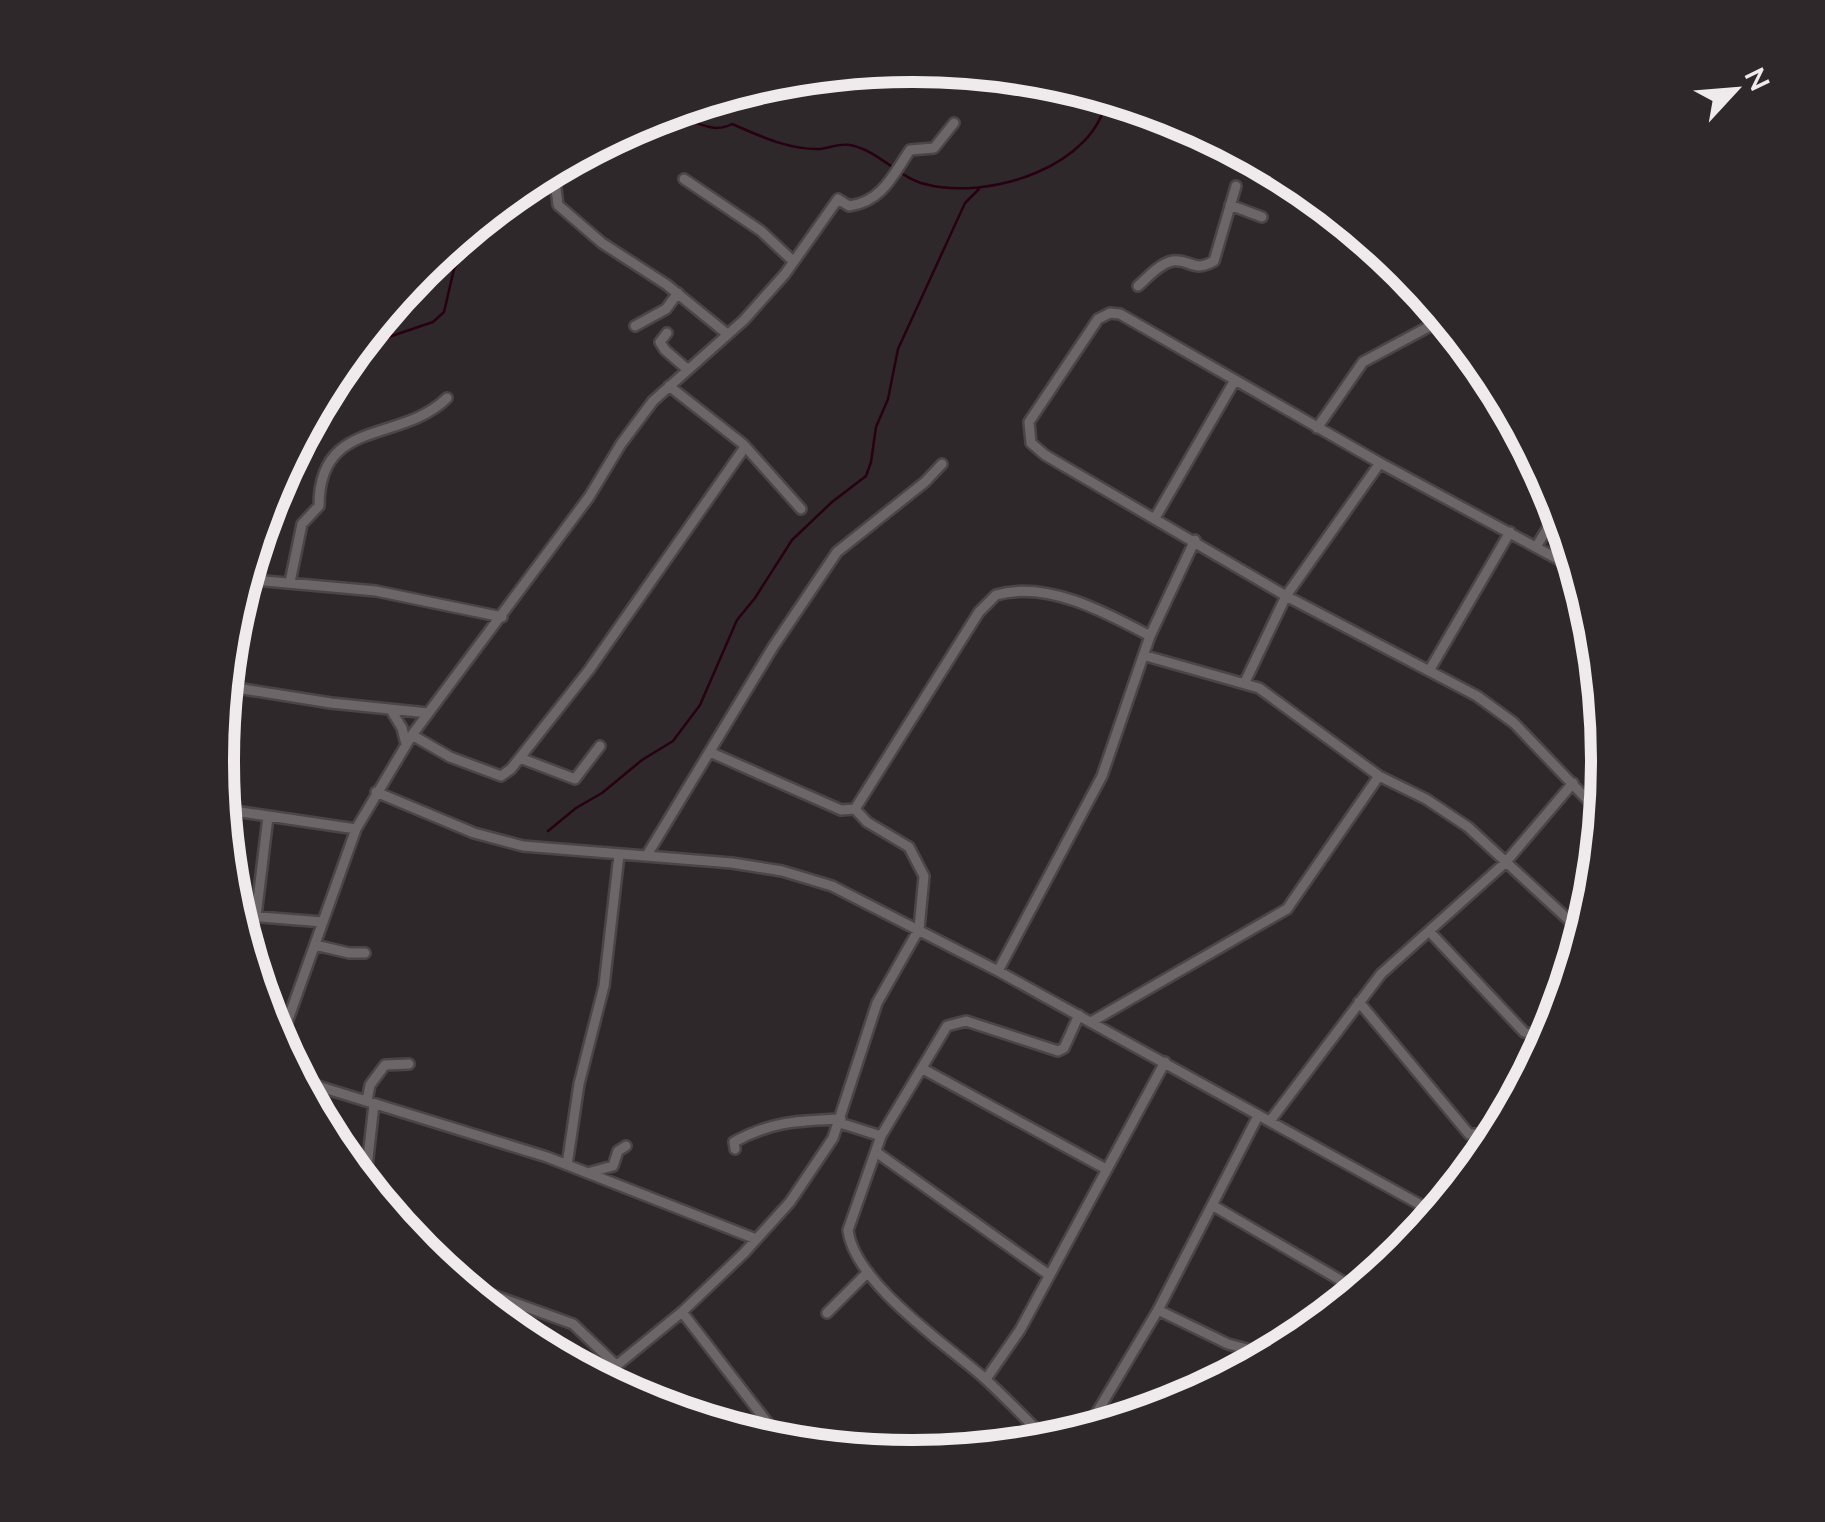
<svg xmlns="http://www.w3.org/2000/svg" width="1825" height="1522" viewBox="0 0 1825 1522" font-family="Mulish,sans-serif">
<rect width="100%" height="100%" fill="#2e282a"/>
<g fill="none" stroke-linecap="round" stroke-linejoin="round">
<!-- stream -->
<path stroke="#270012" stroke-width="2.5" d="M646 118C658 117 670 116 682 119 700 122 713 134 732 124 760 136 789 150 820 149 829 148 841 143 850 145 878 150 899 178 925 184 987 201 1097 167 1107 96
M351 354 371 343 433 322 444 312 454 269 469 245 487 222 521 197 545 172
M548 831 576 808 602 793 642 760 673 741 700 705 737 620 755 598 792 540 832 502 866 476 871 462 876 427 888 399 898 349 965 203 979 189"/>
<!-- minor casing -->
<g stroke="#4a4546" stroke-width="14">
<path id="minor" d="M684 179 761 231 793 261
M555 181 558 205 602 243 667 285 726 333
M1230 205 1262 217
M1138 286C1147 278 1160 263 1173 261 1191 259 1193 273 1214 261L1236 186
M635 326 666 309 678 293
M667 333 660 342 665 350 687 369
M669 386 743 444 801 509
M1317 428 1363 362 1445 318
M1155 518 1235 380
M1536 547 1560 508
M1578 570 1380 463 1120 314 1110 313 1098 319 1029 422 1031 443 1045 455 1286 596 1477 696 1514 723 1603 816
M244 579 376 591 502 617
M290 582 302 524 319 506C319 417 400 444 447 398
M1146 656 1259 688 1379 776 1426 799 1468 827 1584 934
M1429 671 1510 532
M1245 682 1286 596 1380 463
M224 686 331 703 428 713
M391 710 402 728 406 744
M412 735 450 757 501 776 511 769 589 670 745 447
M712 753 841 810 855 809 979 612 996 595C1047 580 1107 613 1150 636L1195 540
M520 758 575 779 600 746
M376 792 474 833 523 846 732 863 782 871 832 886 998 971 1437 1214
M221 809 356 829
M647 855 773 647 837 552 925 482 942 464
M235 915 323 922
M256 916 268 817
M1429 931 1524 1032 1549 1039
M315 945 349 953H365
M998 971 1102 776 1150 636
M1359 1002 1469 1134H1481L1491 1123
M1091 1022 1287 909 1379 776
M279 1045 356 829 412 735 589 497 621 444 653 401 744 320 785 274 838 199 849 206C882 202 893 175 910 150L934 148 954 123
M923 1069 1106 1169
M298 1080 547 1157 756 1239
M367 1101 370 1085 385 1065 409 1064
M1270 1121 1381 974 1505 863 1573 783
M840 1123 881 1136
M735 1149 734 1142C772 1121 799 1121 841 1119
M876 1152 1049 1275
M567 1165 579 1084 604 986 619 855
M591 1172 613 1166 618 1151 626 1146
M365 1185 374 1104
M1212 1205 1359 1291
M1431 1211C1437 1199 1447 1187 1461 1185
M454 1281 573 1324 616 1365
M1158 1310 1228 1344 1270 1355
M682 1312 784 1444
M827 1313 868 1272
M495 1314 502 1299
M600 1379 682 1312 744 1253 790 1202 833 1138 877 1003 919 929 924 876 909 847 867 822 855 809
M986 1379 1020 1330 1165 1062
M1067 1438 1079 1433 1093 1419 1158 1310 1258 1116
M1050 1443C1028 1421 1006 1398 983 1377 944 1343 854 1282 848 1230L881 1136 947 1026 966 1021 1058 1051 1064 1048 1079 1015"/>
</g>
<!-- minor -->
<use href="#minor" stroke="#6d6668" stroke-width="9"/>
</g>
<!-- crop -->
<path d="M0 0H1825V1522H0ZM912 82H913A678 678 0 0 1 1591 760V762A678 678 0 0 1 913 1440H912A678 678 0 0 1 234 762V760A678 678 0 0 1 912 82Z" fill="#2e282a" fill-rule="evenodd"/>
<path fill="none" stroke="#efebec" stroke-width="12" d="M912 82H913A678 678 0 0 1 1591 760V762A678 678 0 0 1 913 1440H912A678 678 0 0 1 234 762V760A678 678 0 0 1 912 82Z"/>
<!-- north arrow -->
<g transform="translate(1735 90) rotate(64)" stroke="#2e282a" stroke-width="8" paint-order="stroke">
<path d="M0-8L18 38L0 25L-18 38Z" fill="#efebec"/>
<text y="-15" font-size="28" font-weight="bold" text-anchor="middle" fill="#efebec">N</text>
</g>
</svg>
